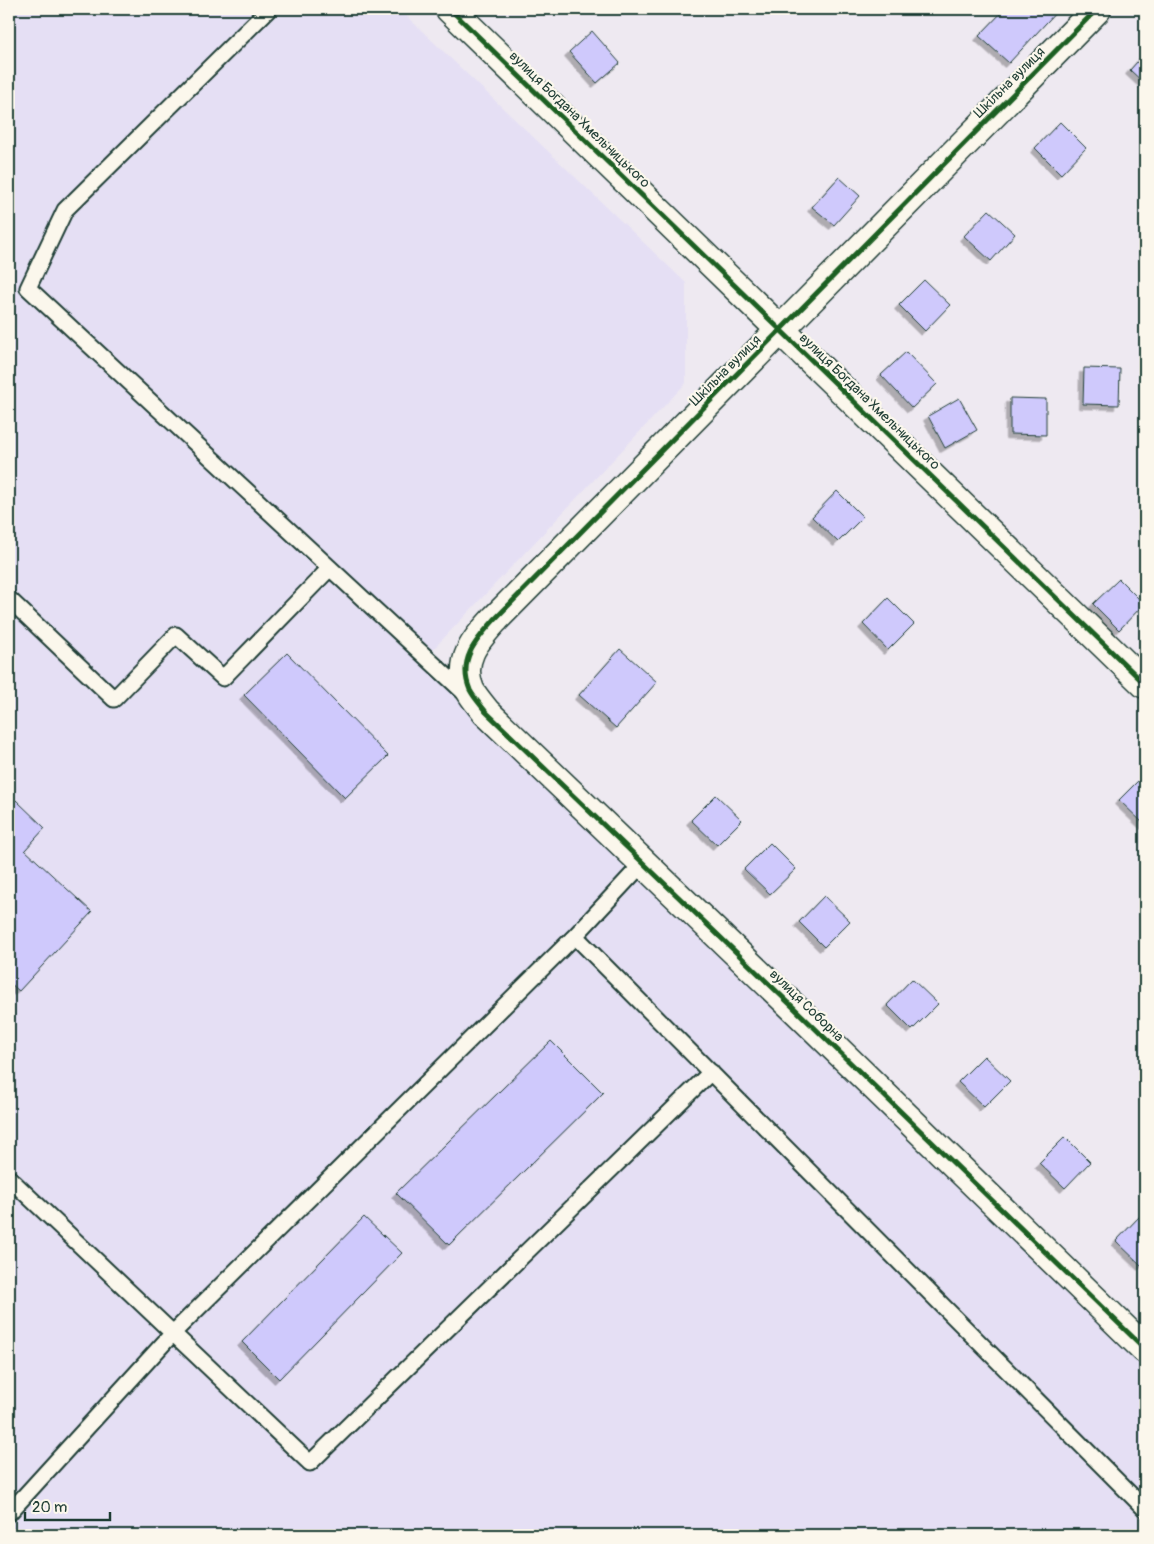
<svg xmlns="http://www.w3.org/2000/svg" width="1154" height="1544" viewBox="0 0 1154 1544" font-family="Pangolin,sans-serif">
<defs>
<filter id="shadow"><feDropShadow dx="-4.5" dy="4.5" stdDeviation="0" flood-color="#0004"/></filter>
</defs>
<rect width="100%" height="100%" fill="#eee9f1"/>
<filter id="ink" filterUnits="userSpaceOnUse"><feTurbulence type="fractalNoise" baseFrequency=".02" numOctaves="2"/><feDisplacementMap in="SourceGraphic" scale="10" xChannelSelector="R" yChannelSelector="G"/><feConvolveMatrix kernelMatrix="1 2 1 2 8 2 1 2 1" color-interpolation-filters="sRGB"/></filter>
<g filter="url(#ink)">
<!-- built -->
<path fill="#e5dff4" d="M9 9H399L686 283V383L421 662 470 690 1145 1349V1535H9Z"/>
<!-- building -->
<path fill="#cfc9fc" stroke="#1f3d34" filter="url(#shadow)" d="M1005 9H1059L1009 63 979 36Z
M592 31 620 63 597 83 569 52Z
M1145 53V84L1130 70Z
M1060 122 1086 148 1061 174 1035 148Z
M839 177 860 196 834 225 812 207Z
M989 210 1015 234 991 261 964 236Z
M924 280 950 305 925 331 899 305Z
M906 352 937 384 912 408 881 375Z
M1084 368 1120 369 1119 405 1083 404Z
M959 398 977 430 945 448 928 416Z
M1010 398 1046 399V435L1010 434Z
M837 491 863 517 838 542 812 517Z
M1119 579 1144 604 1119 630 1093 604Z
M888 598 914 624 888 650 863 624Z
M620 649 657 682 616 728 579 695Z
M287 653 388 756 345 798 244 695Z
M1145 774V825L1119 800Z
M716 795 742 820 717 845 691 820Z
M16 800 45 828 25 850 92 912 19 991 9 982V808Z
M770 843 796 869 770 894 744 869Z
M824 896 850 921 824 947 799 922Z
M912 979 938 1004 912 1030 887 1005Z
M551 1041 603 1093 449 1245 396 1193Z
M984 1056 1010 1081 984 1107 958 1082Z
M1065 1137 1090 1162 1065 1188 1039 1163Z
M1141 1215 1145 1219V1263L1142 1266 1116 1241Z
M364 1217 402 1253 279 1379 242 1342Z"/>
<g fill="none" stroke-linecap="round" stroke-linejoin="round">
<!-- lane casing -->
<g stroke="#1f3d34" stroke-width="19">
<path id="lane" d="M269 9 65 210 28 288 468 696
M9 599 114 699 176 635 223 678 330 568
M575 936 1145 1509
M9 1178 310 1463 711 1072
M9 1513 173 1333 575 936 643 863"/>
</g>
<!-- street casing -->
<g stroke="#1f3d34" stroke-width="31">
<path id="street" d="M450 9 1145 684
M1097 9 496 618C477 639 457 659 470 690 474 698 481 705 486 712L792 1006 1145 1349"/>
</g>
<!-- lane -->
<use href="#lane" stroke="#fbf7ec" stroke-width="15"/>
<!-- street -->
<use href="#street" stroke="#fbf7ec" stroke-width="28"/>
<!-- cycleway casing -->
<g stroke="#fbf7ec" stroke-width="8">
<path id="cycleway" d="M450 9 1145 684
M1097 9 496 618C477 639 457 659 470 690 474 698 481 705 486 712L792 1006 1145 1349"/>
</g>
<!-- cycleway -->
<use href="#cycleway" stroke="#1b5e20" stroke-width="5"/>
</g>
</g>
<g text-anchor="middle" stroke-width="4.5" stroke-linejoin="round" paint-order="stroke">
<!-- street labels -->
<g font-size="14" fill="#1f3d34" stroke="#fbf7ec">
<text transform="translate(1009 82) rotate(-45)" y="5">Шкільна вулиця</text>
<text transform="translate(580 119) rotate(44)" y="5">вулиця Богдана Хмельницького</text>
<text transform="translate(725 370) rotate(-45)" y="5">Шкільна вулиця</text>
<text transform="translate(870 401) rotate(44)" y="5">вулиця Богдана Хмельницького</text>
<text transform="translate(807 1005) rotate(44)" y="5">вулиця Соборна</text>
</g>
</g>
<!-- margin -->
<rect width="1154" height="1544" fill="none" stroke="#fbf7ec" stroke-width="30"/>
<rect x="15" y="15" width="1124" height="1514" fill="none" stroke="#1f3d34" stroke-width="2" filter="url(#ink)"/>
<!-- scale -->
<path d="M25 1512v8h85v-8" fill="none" stroke="#1f3d34" stroke-width="2.5"/>
<text x="32" y="1512" font-size="15" fill="#1f3d34" stroke="#fbf7ec" stroke-width="4" paint-order="stroke">20 m</text>
</svg>
